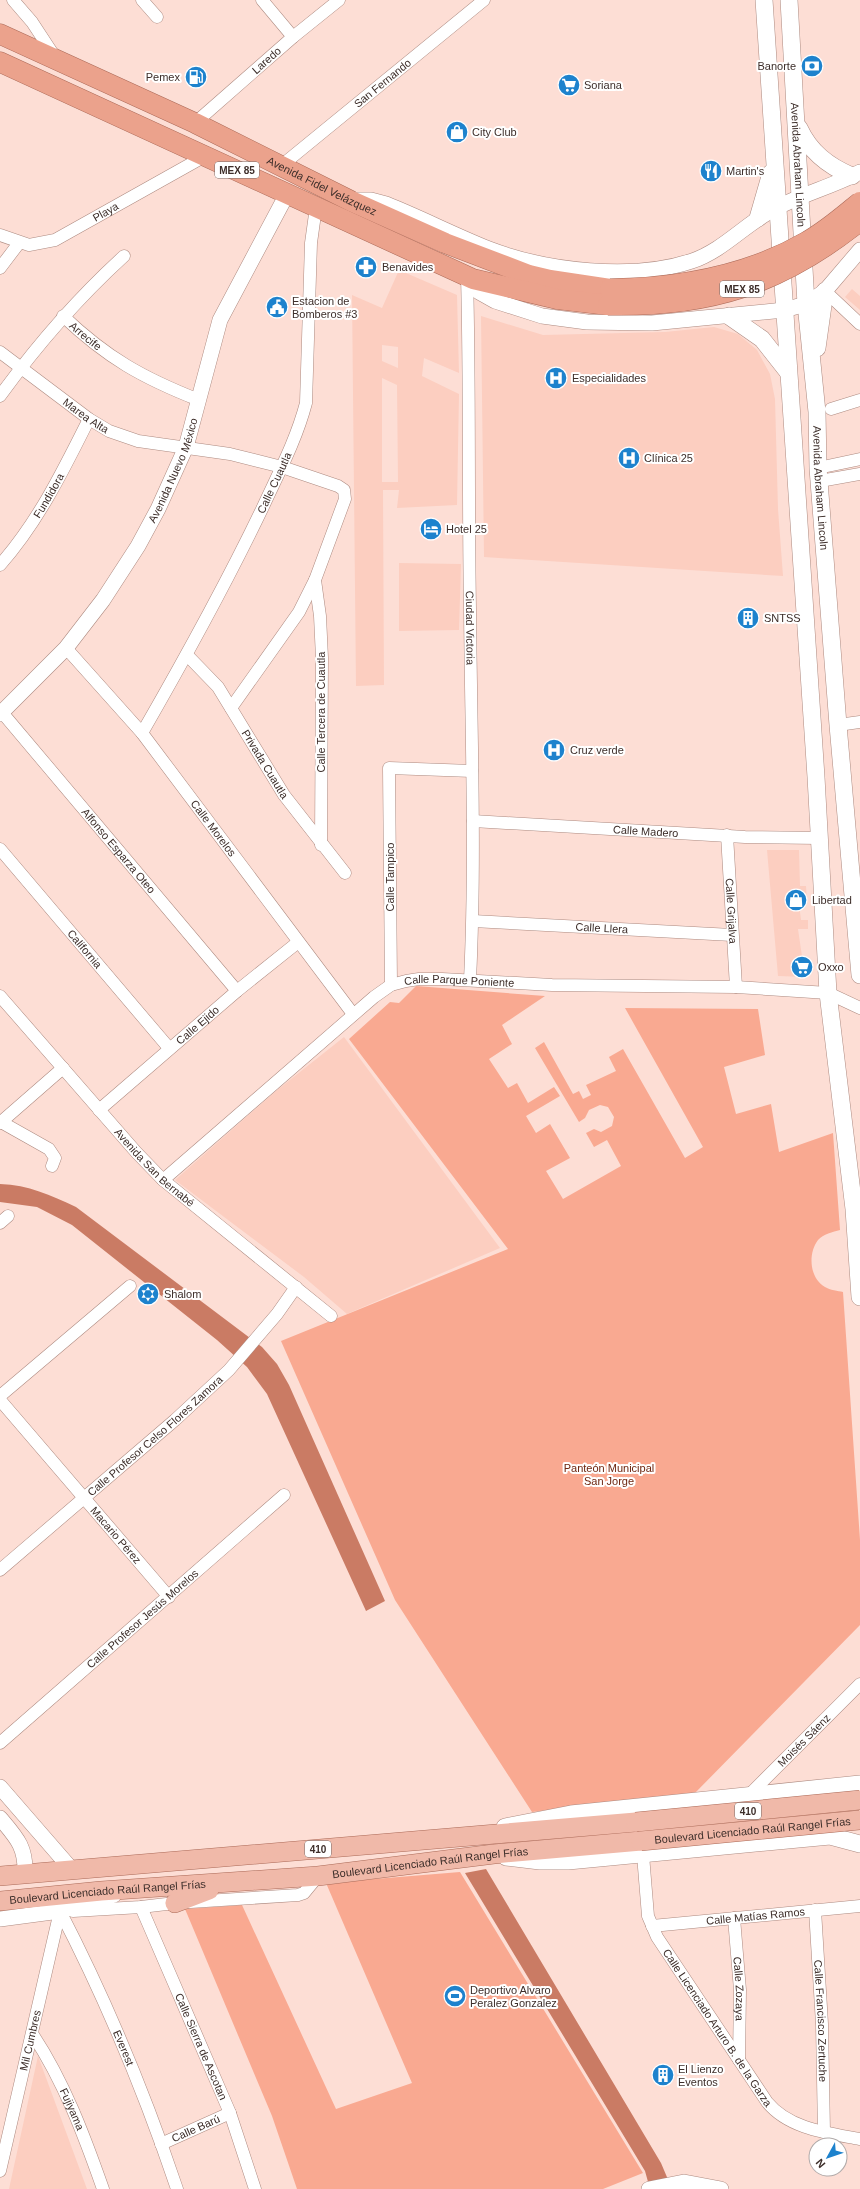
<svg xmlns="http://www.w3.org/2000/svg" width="860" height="2189" viewBox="0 0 860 2189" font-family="Arial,sans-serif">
<rect width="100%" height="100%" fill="#fdded5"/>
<!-- built -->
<path fill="#fccec0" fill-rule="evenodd" d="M399 270 457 295 459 373 424 358 422 376 459 394 457 505 397 508 399 490H383L384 685 356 686 352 295 382 308ZM382 345 398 347V368L382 361ZM382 378 397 385 398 482H382Z
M852 289 860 296V310L845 297Z
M481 316 543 335 665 332 714 327 738 334 757 350 770 374 775 399 778 509 783 576 484 557Z
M399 563 461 564 459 630 399 631Z
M767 850H799L800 886H806L807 903 799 904 801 920H808V929H798L805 977 778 976Z
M344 1037 500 1248 347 1314 304 1277 175 1180 276 1091Z
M38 2056 87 2189H9Z"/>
<!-- green -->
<path fill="#f9a991" d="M416 986 545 996 502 1025 512 1044 489 1059 508 1088 517 1083 528 1103 554 1087 560 1096 526 1116 536 1133 550 1124 570 1158 546 1171 563 1199 621 1166 607 1140 594 1147 586 1133 594 1129 601 1132 612 1126 614 1117 608 1107 600 1105 589 1110 585 1118 579 1122 535 1048 544 1042 573 1094 579 1091 583 1099 591 1095 586 1085 616 1071 609 1057 623 1049 685 1158 703 1147 625 1008 758 1009 765 1055 724 1067 736 1114 771 1104 779 1152 833 1133 840 1230C833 1232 823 1234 818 1240 808 1253 809 1278 825 1287 830 1290 838 1291 843 1292L860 1540V1625L695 1793 532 1812 395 1600 281 1341 508 1249 349 1039 390 1002 399 1003Z
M460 1872 643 2173 603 2189H297L272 2116 185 1909 242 1905 336 2109 412 2083 326 1883Z"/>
<!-- water -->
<path fill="#ca7b64" d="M0 1184C29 1185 50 1195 76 1207L262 1347 277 1364 289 1385 385 1601 366 1611 267 1394 247 1367 217 1340 72 1225 37 1207 0 1202Z
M486 1869 661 2163 672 2189H650L645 2171 465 1873Z"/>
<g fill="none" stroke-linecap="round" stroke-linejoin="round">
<!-- minor casing -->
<g stroke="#ad8a80" stroke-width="13">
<g id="minor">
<path d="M13 0 32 22 55 57"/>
<path d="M142 0 157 17"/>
<path d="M262 0 293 37"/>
<path id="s1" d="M195 123 293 37 339 0"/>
<path id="s2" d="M281 166 484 0"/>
<path id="s3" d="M0 235 29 245 55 240 205 156"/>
<path d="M0 268 19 243"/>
<path id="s4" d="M467 276C470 387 468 498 470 609 471 732 476 856 470 980"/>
<path d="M825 291 860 324"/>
<path id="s5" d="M63 316C107 358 143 378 199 400"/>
<path id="s6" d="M0 352 89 419 109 431 138 441 230 454 282 467 338 486 344 490 345 499 315 580 299 612 231 708"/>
<path d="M0 396C37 345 78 298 124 256"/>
<path d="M831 409 860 400"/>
<path d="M818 468 860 459"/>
<path d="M820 481 860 474"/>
<path id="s7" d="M0 565C38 522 63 471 89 419"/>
<path d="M315 580 320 616 322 658 321 845"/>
<path id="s8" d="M66 648 142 733 353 1014"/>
<path id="s9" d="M187 655 218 687 284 795 345 873"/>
<path id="s10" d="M0 710 237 991"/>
<path d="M838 725 860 722"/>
<path id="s11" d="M142 733C184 660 225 586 262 509 278 474 296 441 306 403L311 243 316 207"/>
<path id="s12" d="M473 821 745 837 819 838"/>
<path id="s13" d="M727 835 736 987"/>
<path id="s14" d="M0 849 169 1048"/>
<path id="s15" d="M473 921 732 935"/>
<path d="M391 985 389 768 472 771"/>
<path id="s16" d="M0 996 136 1152 163 1180 331 1316"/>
<path id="s17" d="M99 1110 237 991 297 943"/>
<path d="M1 1122 49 1149 55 1158 52 1166"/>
<path d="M0 1123 63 1068"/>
<path id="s18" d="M163 1180 374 997 391 985 406 981 419 979H442L552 985 736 987 828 993 860 1008"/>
<path d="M0 1223 8 1216"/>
<path d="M0 1396 130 1286"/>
<path id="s19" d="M0 1400 169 1597"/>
<path id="s20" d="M0 1570 175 1420 229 1370 277 1314 296 1287"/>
<path id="s21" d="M0 1743 284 1495"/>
<path id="s22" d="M748 1796 860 1684"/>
<path id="s23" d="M643 1855 648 1916 657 1937 767 2102C789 2129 828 2133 860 2139"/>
<path id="s24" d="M141 1907 230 2113 255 2189"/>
<path id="s25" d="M815 1910 822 2024 824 2132"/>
<path id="s26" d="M60 1911C106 2000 145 2094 177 2189"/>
<path d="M73 1911 141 1907 175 1903 298 1895 304 1893 318 1876"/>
<path id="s27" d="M734 1918 740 1990 739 2060"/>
<path id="s28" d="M652 1926 860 1906"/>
<path id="s29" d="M33 2035C64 2082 84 2135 103 2189"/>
<path id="s30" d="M161 2144 230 2113"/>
<path id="s31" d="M0 2171 60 1911"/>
</g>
</g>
<!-- tertiary casing -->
<g stroke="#ad8a80" stroke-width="16">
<g id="tertiary">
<path d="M354 200H371L386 204C421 218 454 235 489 249 547 271 632 281 692 261 724 250 746 223 776 208 803 194 833 186 860 172"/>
<path d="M473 279 479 292 495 301 542 316 587 322 652 323 784 310 806 304 825 291 860 250"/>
<path id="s32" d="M0 714 66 648 103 600 138 546 158 509 186 447 220 320 287 194"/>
<path d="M0 1787 73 1871"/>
<path d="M0 1818C17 1838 26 1847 25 1874"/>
<path d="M0 1919 60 1911 114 1895"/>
<path d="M649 2189 684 2182 721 2189"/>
</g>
</g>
<!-- secondary casing -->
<g stroke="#ad8a80" stroke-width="18">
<g id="secondary">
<path d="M764 0 816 777 828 993 854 1209 860 1297"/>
<path id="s33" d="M789 0 806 304 817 412 818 468 838 725 860 975"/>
<path d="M799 128C810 152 828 166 852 176"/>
<path d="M758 218 771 173"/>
<path d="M729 316 762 339 788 372"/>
<path d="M817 348 825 291"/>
<path d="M505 1827 571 1814 860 1784"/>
<path d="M506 1857 540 1861H568L830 1836 860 1844"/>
</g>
</g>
<!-- primary casing -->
<g stroke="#ab6a58" stroke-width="20">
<g id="primary">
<path d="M0 1876 636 1822"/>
<path id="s34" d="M0 1901 101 1891 318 1876 494 1854 641 1841"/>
<path d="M175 1903 209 1890"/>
</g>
</g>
<!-- trunk casing -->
<g stroke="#ab6a58" stroke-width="21">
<g id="trunk">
<path id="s35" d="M0 34 195 123 351 201 445 243 529 275 550 280 610 289"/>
<path d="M0 62 473 279 557 299 608 305"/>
</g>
</g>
<!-- minor -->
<use href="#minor" stroke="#fff" stroke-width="12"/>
<!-- tertiary -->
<use href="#tertiary" stroke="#fff" stroke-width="15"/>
<!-- secondary -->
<use href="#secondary" stroke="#fff" stroke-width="17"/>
<!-- primary -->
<use href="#primary" stroke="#f0b9a9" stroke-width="19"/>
<!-- trunk -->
<use href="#trunk" stroke="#eba28c" stroke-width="20"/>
<!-- primary-bridge casing -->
<g stroke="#ab6a58" stroke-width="20" stroke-linecap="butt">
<g id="primary-bridge">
<path d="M636 1822 860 1800"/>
<path id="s36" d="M641 1841 860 1820"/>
</g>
</g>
<!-- trunk-bridge casing -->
<g stroke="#ab6a58" stroke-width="21" stroke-linecap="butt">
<path id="trunk-bridge" d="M610 289C678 288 747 276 806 242 826 231 843 216 860 202
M608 305C709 307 780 285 860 221"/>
</g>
<!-- primary-bridge -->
<use href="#primary-bridge" stroke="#f0b9a9" stroke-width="19"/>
<!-- trunk-bridge -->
<use href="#trunk-bridge" stroke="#eba28c" stroke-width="20"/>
</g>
<!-- icons -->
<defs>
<g id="bank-disc" transform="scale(1.15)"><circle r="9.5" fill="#1d82cd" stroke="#fff"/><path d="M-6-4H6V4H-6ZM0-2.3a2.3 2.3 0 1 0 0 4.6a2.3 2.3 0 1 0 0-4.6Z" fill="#fff"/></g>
<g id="fuel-disc" transform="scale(1.15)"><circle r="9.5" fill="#1d82cd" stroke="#fff"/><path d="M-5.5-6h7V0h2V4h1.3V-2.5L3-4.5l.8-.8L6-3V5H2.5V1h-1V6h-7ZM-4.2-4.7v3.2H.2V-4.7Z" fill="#fff"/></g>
<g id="supermarket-disc" transform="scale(1.15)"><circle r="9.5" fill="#1d82cd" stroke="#fff"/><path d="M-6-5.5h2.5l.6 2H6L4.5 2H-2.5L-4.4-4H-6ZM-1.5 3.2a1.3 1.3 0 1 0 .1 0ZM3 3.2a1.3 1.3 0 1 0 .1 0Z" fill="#fff"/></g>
<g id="shop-disc" transform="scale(1.15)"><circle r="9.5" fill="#1d82cd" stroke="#fff"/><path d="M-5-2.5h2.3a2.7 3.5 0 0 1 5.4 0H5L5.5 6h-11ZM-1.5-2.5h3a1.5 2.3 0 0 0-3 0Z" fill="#fff"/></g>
<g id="restaurant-disc" transform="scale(1.15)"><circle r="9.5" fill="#1d82cd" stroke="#fff"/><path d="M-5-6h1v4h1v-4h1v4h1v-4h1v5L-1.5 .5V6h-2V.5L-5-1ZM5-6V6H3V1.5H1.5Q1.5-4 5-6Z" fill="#fff"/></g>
<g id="pharmacy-disc" transform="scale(1.15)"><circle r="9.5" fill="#1d82cd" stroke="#fff"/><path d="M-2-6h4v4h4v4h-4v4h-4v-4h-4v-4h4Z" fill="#fff"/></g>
<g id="civic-disc" transform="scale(1.15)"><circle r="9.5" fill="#1d82cd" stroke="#fff"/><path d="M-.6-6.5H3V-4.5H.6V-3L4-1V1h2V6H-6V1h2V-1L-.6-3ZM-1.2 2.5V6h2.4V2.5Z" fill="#fff"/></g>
<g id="hospital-disc" transform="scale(1.15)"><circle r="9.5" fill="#1d82cd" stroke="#fff"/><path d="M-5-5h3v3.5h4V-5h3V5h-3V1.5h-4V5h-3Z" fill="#fff"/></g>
<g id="hotel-disc" transform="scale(1.15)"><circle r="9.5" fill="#1d82cd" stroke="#fff"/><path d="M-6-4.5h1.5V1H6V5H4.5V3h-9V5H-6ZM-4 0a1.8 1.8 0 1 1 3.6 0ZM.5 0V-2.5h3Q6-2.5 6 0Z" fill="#fff"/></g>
<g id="building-disc" transform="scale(1.15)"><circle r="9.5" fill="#1d82cd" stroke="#fff"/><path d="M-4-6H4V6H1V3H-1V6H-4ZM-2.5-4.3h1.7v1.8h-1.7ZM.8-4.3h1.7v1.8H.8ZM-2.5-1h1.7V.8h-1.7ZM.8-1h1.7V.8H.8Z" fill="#fff"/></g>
<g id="synagogue-disc" transform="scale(1.15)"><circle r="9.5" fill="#1d82cd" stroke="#fff"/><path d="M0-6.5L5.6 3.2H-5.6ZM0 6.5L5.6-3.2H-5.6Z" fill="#fff"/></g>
<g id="stadium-disc" transform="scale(1.15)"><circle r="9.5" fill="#1d82cd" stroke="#fff"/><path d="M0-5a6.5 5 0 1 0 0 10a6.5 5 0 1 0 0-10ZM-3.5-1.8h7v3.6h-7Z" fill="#fff"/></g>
</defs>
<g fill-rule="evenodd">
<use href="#bank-disc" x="812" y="66"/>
<use href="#fuel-disc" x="196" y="77"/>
<use href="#supermarket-disc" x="569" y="85"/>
<use href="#shop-disc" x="457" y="132"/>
<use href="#restaurant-disc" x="711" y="171"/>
<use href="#pharmacy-disc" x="366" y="267"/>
<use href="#civic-disc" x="277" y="307"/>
<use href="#hospital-disc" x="556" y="378"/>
<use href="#hospital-disc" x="629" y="458"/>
<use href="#hotel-disc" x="431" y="529"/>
<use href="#building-disc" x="748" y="618"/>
<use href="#hospital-disc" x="554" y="750"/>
<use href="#shop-disc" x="796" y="900"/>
<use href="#supermarket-disc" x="802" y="967"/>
<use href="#synagogue-disc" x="148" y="1294"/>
<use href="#stadium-disc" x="455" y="1996"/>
<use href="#building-disc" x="663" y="2075"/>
</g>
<g text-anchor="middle" stroke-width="4" stroke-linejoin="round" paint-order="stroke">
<!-- shield labels -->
<g fill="#fff" stroke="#776d6a" stroke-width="1">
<rect x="215" y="162" width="44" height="16" rx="3"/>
<rect x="720" y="281" width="44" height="16" rx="3"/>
<rect x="735" y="1803" width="26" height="16" rx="3"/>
<rect x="305" y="1841" width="26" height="16" rx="3"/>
</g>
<g font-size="10" font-weight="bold" fill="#3d2e2a">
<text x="237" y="174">MEX 85</text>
<text x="742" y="293">MEX 85</text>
<text x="748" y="1815">410</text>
<text x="318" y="1853">410</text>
</g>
<!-- street labels -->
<g font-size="11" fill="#3d2e2a" stroke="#fff">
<text dy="4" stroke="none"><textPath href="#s1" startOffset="95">Laredo</textPath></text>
<text dy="4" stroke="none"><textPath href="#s2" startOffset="131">San Fernando</textPath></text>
<text dy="4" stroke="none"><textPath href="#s33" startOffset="165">Avenida Abraham Lincoln</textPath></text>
<text dy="4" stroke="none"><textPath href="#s35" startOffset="356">Avenida Fidel Velázquez</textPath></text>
<text dy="4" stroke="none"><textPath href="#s3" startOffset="115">Playa</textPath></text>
<text dy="4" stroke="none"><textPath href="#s5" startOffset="30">Arrecife</textPath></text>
<text dy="4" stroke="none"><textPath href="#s6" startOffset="107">Marea Alta</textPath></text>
<text dy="4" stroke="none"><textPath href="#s32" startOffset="302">Avenida Nuevo México</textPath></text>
<text dy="4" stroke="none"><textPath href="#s11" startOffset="283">Calle Cuautla</textPath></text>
<text dy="4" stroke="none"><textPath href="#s33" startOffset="489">Avenida Abraham Lincoln</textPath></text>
<text dy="4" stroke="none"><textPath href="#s7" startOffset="85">Fundidora</textPath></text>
<text dy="4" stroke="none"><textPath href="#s4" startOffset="352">Ciudad Victoria</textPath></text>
<text transform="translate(321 712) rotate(-90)" y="4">Calle Tercera de Cuautla</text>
<text dy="4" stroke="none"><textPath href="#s9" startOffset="135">Privada Cuautla</textPath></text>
<text dy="4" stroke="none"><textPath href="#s8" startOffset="233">Calle Morelos</textPath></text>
<text dy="4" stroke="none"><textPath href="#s12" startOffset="173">Calle Madero</textPath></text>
<text dy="4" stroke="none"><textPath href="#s10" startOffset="184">Alfonso Esparza Oteo</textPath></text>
<text transform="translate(390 877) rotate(-90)" y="4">Calle Tampico</text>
<text dy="4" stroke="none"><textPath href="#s13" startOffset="76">Calle Grijalva</textPath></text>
<text dy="4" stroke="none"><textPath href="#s15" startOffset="129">Calle Llera</textPath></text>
<text dy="4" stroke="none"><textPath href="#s14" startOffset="131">California</textPath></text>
<text dy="4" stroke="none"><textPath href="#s18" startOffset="369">Calle Parque Poniente</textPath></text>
<text dy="4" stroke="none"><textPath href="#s17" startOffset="130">Calle Ejido</textPath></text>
<text dy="4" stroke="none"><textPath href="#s16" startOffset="231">Avenida San Bernabé</textPath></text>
<text dy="4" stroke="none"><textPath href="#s20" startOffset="205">Calle Profesor Celso Flores Zamora</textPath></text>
<text dy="4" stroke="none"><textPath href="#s19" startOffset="178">Macario Pérez</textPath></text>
<text dy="4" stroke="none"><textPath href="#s21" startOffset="189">Calle Profesor Jesús Morelos</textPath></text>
<text dy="4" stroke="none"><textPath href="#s22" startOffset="79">Moisés Sáenz</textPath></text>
<text dy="4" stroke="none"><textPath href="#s36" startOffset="112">Boulevard Licenciado Raúl Rangel Frías</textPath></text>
<text dy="4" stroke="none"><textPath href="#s34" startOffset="432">Boulevard Licenciado Raúl Rangel Frías</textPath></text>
<text dy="4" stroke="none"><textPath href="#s34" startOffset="108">Boulevard Licenciado Raúl Rangel Frías</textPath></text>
<text dy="4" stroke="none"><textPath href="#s28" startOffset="104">Calle Matías Ramos</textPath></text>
<text dy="4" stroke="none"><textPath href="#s27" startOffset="71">Calle Zozaya</textPath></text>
<text dy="4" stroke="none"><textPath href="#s25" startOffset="111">Calle Francisco Zertuche</textPath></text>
<text dy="4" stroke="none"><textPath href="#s23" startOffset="193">Calle Licenciado Arturo B. de la Garza</textPath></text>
<text dy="4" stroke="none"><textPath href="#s31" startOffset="134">Mil Cumbres</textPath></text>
<text dy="4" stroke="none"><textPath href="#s24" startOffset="152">Calle Sierra de Ascotan</textPath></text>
<text dy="4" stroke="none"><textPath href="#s26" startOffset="151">Everest</textPath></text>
<text dy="4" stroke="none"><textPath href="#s29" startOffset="84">Fujiyama</textPath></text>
<text dy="4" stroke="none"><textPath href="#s30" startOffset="38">Calle Barú</textPath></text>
</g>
<!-- poi labels -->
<g font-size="11" fill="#3d2e2a" stroke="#fff" text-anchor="start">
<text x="796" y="70" text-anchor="end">Banorte</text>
<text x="180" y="81" text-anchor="end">Pemex</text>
<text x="584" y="89">Soriana</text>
<text x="472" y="136">City Club</text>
<text x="726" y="175">Martin's</text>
<text x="382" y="271">Benavides</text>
<text x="292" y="305">Estacion de<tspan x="292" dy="13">Bomberos #3</tspan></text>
<text x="572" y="382">Especialidades</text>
<text x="644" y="462">Clínica 25</text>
<text x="446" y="533">Hotel 25</text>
<text x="764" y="622">SNTSS</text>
<text x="570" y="754">Cruz verde</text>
<text x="812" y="904">Libertad</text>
<text x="818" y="971">Oxxo</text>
<text x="164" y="1298">Shalom</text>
<text x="470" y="1994">Deportivo Alvaro<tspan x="470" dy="13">Peralez Gonzalez</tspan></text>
<text x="678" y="2073">El Lienzo<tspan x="678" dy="13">Eventos</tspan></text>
</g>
<!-- park labels -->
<g font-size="11" fill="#6e2610" stroke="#fff">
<text x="609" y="1472">Panteón Municipal<tspan x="609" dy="13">San Jorge</tspan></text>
</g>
</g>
<!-- north arrow -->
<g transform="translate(828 2157) rotate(230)"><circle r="19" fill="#ffffff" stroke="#b1abaa"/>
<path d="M0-3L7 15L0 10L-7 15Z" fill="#1d82cd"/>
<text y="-6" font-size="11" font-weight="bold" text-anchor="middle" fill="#3d2e2a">N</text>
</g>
</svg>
